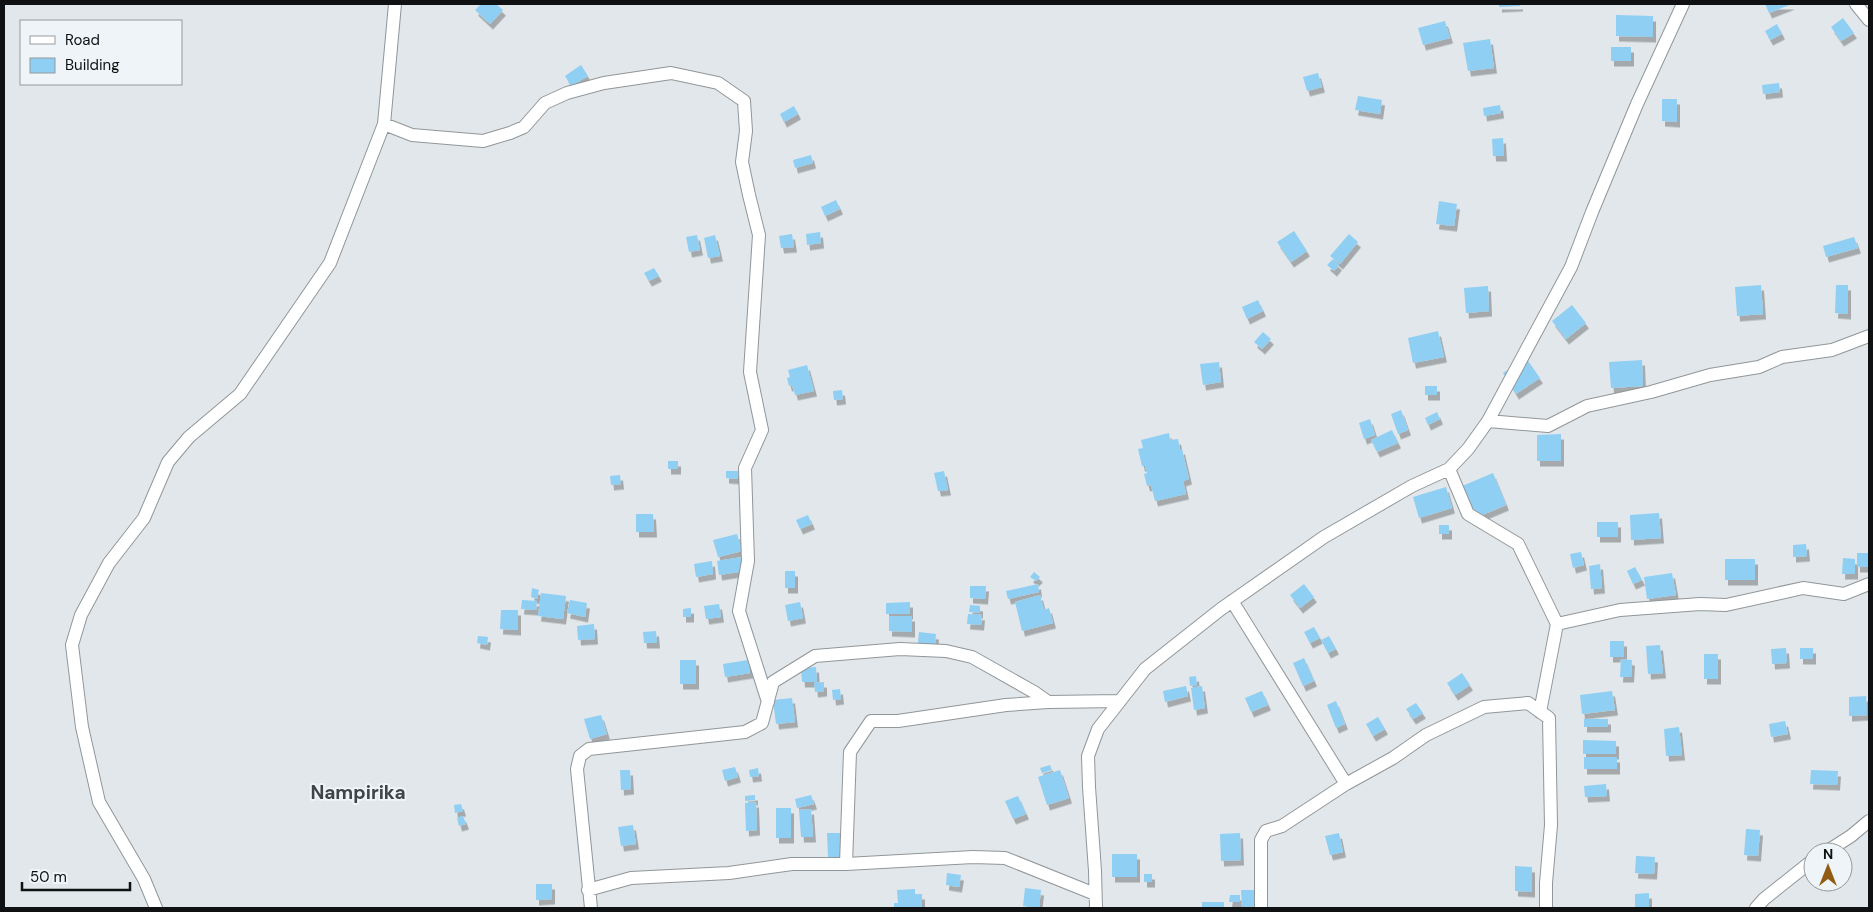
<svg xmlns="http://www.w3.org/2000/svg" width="1873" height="912" viewBox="0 0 1873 912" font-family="'DM Sans',sans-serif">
<defs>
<filter id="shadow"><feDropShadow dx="3" dy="5.5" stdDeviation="0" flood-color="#0004"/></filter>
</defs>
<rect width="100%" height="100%" fill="#e1e7ea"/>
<!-- building -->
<path fill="#8fcff3" filter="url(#shadow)" d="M481 4H496L503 10 490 24 475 10Z
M1499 4H1520V6L1499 7Z
M1765 4H1792L1769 13Z
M1616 15 1653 16V37L1616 36Z
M1843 18 1854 33 1841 41 1831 27Z
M1445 21 1450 38 1423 45 1418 28Z
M1777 24 1782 34 1770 40 1765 31Z
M1490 39 1494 68 1468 71 1463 43Z
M1611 47H1631V61H1611Z
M581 65 588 76 571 86 565 76Z
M1318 73 1322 87 1307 91 1303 77Z
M1779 83 1780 92 1763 94 1762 85Z
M1358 96 1382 100 1380 114 1355 110Z
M1662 99H1677V122L1662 121Z
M1500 105 1501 113 1484 116 1483 108Z
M794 106 798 114 784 122 780 114Z
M1503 138 1504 156H1493L1492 139Z
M811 155 813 163 795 168 793 160Z
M836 200 840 209 825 216 821 207Z
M1439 201 1457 204 1454 226 1436 224Z
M1294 231 1307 251 1291 262 1277 242Z
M820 232 821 243 807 245 806 234Z
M792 234 794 247 781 248 779 236Z
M1349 234 1358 242 1340 264 1330 256Z
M697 235 700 250 689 252 686 237Z
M715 235 720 256 708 258 704 238Z
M1854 237 1858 248 1826 257 1823 246Z
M1333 259 1339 265 1334 271 1327 265Z
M654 268 659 276 649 281 644 273Z
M1761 285 1763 314 1737 316 1735 287Z
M1836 285H1848V314L1835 313Z
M1488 286 1489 311 1466 313 1464 288Z
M1258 300 1263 311 1247 319 1242 307Z
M1572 305 1586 323 1566 339 1552 321Z
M1438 331 1444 357 1413 363 1408 338Z
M1263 332 1271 339 1262 349 1254 342Z
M1526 358 1540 378 1516 394 1503 373Z
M1642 360 1643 386 1611 388 1609 362Z
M1219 362 1221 382 1203 385 1200 364Z
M807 365 814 391 795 395 792 385 789 386 787 378 790 377 788 370Z
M1425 386H1437V395H1425Z
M842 390 843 399 834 400 833 391Z
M1401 410 1408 430 1398 434 1391 414Z
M1437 412 1440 419 1428 425 1425 418Z
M1370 419 1375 435 1364 439 1359 423Z
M1392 430 1398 443 1377 452 1371 440Z
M1169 433 1170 440 1178 439 1180 449H1182L1189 479 1183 481 1186 494 1155 501 1151 485 1147 486 1144 474 1147 473 1145 466H1142L1138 449 1143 448 1141 440Z
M1561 434V461H1537V435Z
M668 461H678V469H668Z
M726 471H738V479L726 478Z
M944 471 948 490 938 491 934 473Z
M1493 473 1506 505 1473 519 1460 487Z
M620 475 621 484 611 485 610 476Z
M1446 487 1452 508 1419 518 1413 497Z
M1659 513 1661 538 1631 540 1630 515Z
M636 514H653L654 532H636Z
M808 515 812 524 800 529 796 520Z
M1597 522H1618V537H1597Z
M1439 525H1449V534H1439Z
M737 534 742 551 718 557 713 540Z
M1806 544 1807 556 1793 557V545Z
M1581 552 1584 565 1573 568 1570 554Z
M1857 553H1869V567H1857Z
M743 557 745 571 719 575 717 561Z
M1843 558 1855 559V574H1842Z
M1725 559H1755V580H1725Z
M712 561 713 574 696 577 694 564Z
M1600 564 1602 588 1591 589 1589 566Z
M1635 567 1642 580 1633 584 1627 571Z
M785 571H795V588H785Z
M1034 572 1040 577 1036 581 1030 577Z
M1672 573 1676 595 1647 599 1644 577Z
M1038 584 1039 592 1008 599 1006 591Z
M1304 584 1314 597 1300 608 1290 595Z
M970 586H986L985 599 970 598Z
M532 588 539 590 537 599 531 597Z
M541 593 566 596 563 619 538 616Z
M1040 595 1044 610 1049 608 1053 623 1022 631 1015 602Z
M522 600 537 601 536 610 521 609Z
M570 600 587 603 585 617 567 613Z
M800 602 803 618 788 621 785 605Z
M910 602V614H886V603Z
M719 604 721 617 706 619 704 606Z
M970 605 980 606V613L969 612Z
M691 608V617H683V609Z
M501 610H518V630L500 629Z
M968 614 982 615 981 625 967 624Z
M889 616H912V632L889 631Z
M594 624 595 639 578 640 577 626Z
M1314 627 1320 638 1310 643 1304 632Z
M656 631 657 643H644L643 632Z
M919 632 936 634 935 645 918 643Z
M478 636 488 637 487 645 477 643Z
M1329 636 1336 649 1328 653 1321 640Z
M1610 641H1624V657H1610Z
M1660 645 1663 673 1648 674 1646 646Z
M1786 648 1787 663 1772 664 1771 649Z
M1800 648H1813V659H1800Z
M1704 654H1718V679H1704Z
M1304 658 1314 681 1303 686 1293 663Z
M1621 659 1632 660 1631 677H1620Z
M680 660H696V684H680Z
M748 660 750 673 725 677 723 664Z
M816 667 817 682H802L801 668Z
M1462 673 1470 685 1455 695 1447 683Z
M1196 676 1197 685 1190 686 1189 677Z
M824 682V691L815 692 814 683Z
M1186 686 1188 696 1165 702 1163 691Z
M1202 686 1205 708 1194 710 1191 688Z
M840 689 841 699 833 700 832 690Z
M1262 691 1268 705 1251 712 1245 698Z
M1612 691 1615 710 1582 714 1580 695Z
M1866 696 1867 715 1849 716V697Z
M792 698 795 722 776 724 773 700Z
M1336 701 1345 724 1336 728 1327 705Z
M1416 703 1423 713 1413 719 1406 709Z
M601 715 607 734 590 739 584 719Z
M1378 717 1385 729 1373 736 1366 724Z
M1584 719H1608V727H1584Z
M1785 721 1788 734 1771 737 1769 724Z
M1679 727 1682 755 1666 756 1664 729Z
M1583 740 1616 741V754H1583Z
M1584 757H1617V769H1584Z
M1050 765 1052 770 1042 773 1040 768Z
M735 767 738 777 725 781 722 770Z
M758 768 759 776 750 777 749 770Z
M620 770H630L631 789 621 790Z
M1060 770 1069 798 1047 805 1038 777Z
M1811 770 1838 771 1837 785 1810 784Z
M1606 784 1607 796 1585 797 1584 786Z
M755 795V800L745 801V796Z
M811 795 814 804 797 808 795 799Z
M1018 796 1026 814 1013 819 1005 801Z
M756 802 757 830 746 831 745 803Z
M461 804 463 811 455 813 454 805Z
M776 808H791V838H776Z
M811 809 813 837H801L799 810Z
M463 816 466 824 459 826 457 818Z
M633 825 636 844 621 846 618 827Z
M1746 829 1760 830 1758 856 1744 855Z
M827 833H845V858H828Z
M1240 833 1241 860 1221 861 1220 834Z
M1339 833 1343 852 1330 855 1325 836Z
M1112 854H1137V877H1112Z
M1636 856 1655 857 1654 874 1635 873Z
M1515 866 1532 867V892L1515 891Z
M947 873 961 875 959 887 946 885Z
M1144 874H1152V882H1144Z
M536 884H552V899L536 900Z
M1025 888 1041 890 1039 908 1023 906Z
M915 889V894H922V908H894V903H898L897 890Z
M1241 890H1257L1258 906 1242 907Z
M1649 893V908H1635V894Z
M1230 895H1240V902H1229Z
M1202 902H1224V908H1202Z"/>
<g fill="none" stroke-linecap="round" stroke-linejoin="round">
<!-- minor casing -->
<g stroke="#919699" stroke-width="14">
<path id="minor" d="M1856 4 1869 20
M384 124 412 135 483 141 510 133 524 127 545 103 567 93 604 83 671 73 718 83 744 101 746 131 742 162 749 195 759 235 750 372 762 430 745 468 748 561 739 611 768 702
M1488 421 1548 426 1587 406 1651 392 1710 375 1759 367 1782 357 1832 350 1869 336
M1449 469 1468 514 1518 544 1557 624 1540 712
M1232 601 1346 784
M1557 624 1620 610 1700 604 1726 605 1803 588 1844 594 1869 584
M1826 852 1851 836 1869 821
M846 864 850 752 871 721H898L1006 705 1048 702
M588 890 631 878 729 873 792 864H846L973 857 1005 858 1095 894
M156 908 144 879 99 802 82 727 72 645 81 615 109 563 144 518 168 462 189 437 240 394 330 263 384 124 395 4
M591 908 577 769 580 756 589 749 745 732 762 723 773 682 815 656 900 649 946 651 972 657 1034 692 1048 702 1120 701
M1096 908 1095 871 1089 787 1088 756 1098 729 1145 669 1221 609 1324 537 1412 486 1449 469 1468 449 1488 421 1571 267 1592 212 1637 104 1683 4
M1261 908V840L1266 831 1282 826 1346 784 1393 758 1426 735 1484 707 1528 703 1549 718 1551 825 1546 883V908
M1756 908 1764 899 1813 860"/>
</g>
<!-- minor -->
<use href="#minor" stroke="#fff" stroke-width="12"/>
</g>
<g text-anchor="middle" stroke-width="4" stroke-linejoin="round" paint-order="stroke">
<!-- quarter labels -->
<g font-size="19" font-weight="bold" fill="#404447" stroke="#eef4f7">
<text x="358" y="799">Nampirika</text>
</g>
</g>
<!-- border -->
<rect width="1873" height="912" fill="none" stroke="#0f1112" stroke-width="10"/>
<!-- legend -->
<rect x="20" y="20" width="162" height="65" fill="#eef4f7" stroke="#95999b"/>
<rect x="30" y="36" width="25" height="8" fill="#ffffff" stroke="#95999b"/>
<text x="65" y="45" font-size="15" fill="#0f1112">Road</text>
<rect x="30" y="58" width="25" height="15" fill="#8fcff3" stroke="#95999b"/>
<text x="65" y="70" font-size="15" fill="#0f1112">Building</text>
<!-- north arrow -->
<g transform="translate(1828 867)"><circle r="24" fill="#eef4f7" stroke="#95999b"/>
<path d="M0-4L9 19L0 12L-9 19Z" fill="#925b12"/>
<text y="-8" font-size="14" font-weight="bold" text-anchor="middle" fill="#0f1112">N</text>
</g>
<!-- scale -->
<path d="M22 882v8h108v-8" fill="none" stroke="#0f1112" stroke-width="2.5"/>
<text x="30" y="882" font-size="15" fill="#0f1112" stroke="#eef4f7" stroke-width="4" paint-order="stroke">50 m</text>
</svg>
